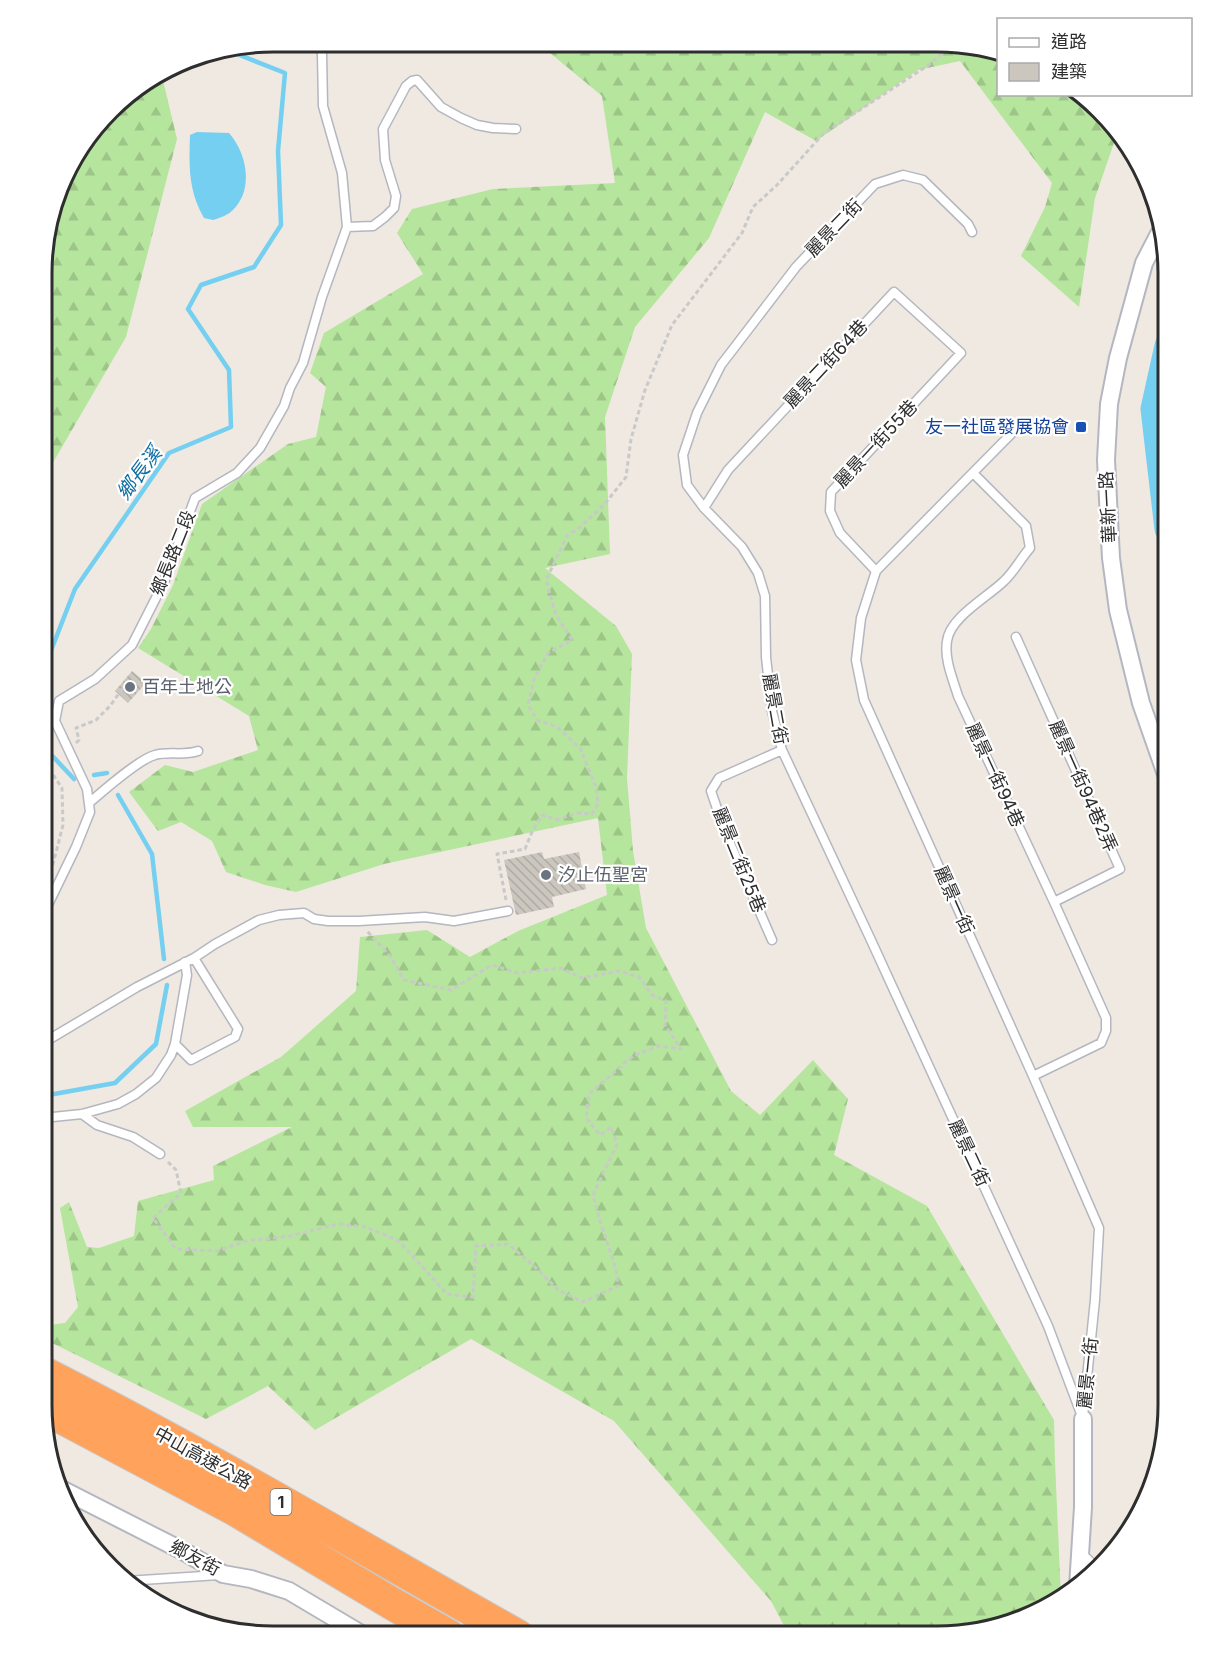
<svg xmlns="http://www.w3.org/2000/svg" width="1210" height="1679" viewBox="0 0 1210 1679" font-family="Inter,'Noto Sans TC',sans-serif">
<defs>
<pattern id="forest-firs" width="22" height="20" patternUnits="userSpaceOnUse" patternTransform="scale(1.5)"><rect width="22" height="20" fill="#b6e59e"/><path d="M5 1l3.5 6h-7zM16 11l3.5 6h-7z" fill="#9dc588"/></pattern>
<pattern id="building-back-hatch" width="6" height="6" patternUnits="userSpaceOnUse" patternTransform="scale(1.5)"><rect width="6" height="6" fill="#cbc7bf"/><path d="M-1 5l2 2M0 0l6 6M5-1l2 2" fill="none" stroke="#afaba4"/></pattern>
</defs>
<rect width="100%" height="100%" fill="#efe9e1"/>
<!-- forest -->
<path fill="url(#forest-firs)" d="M538 43 967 44 998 52V94L1081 95 1116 137 1095 198 1079 307 1021 256 1045 207 1052 183 960 61 918 70 816 141 765 112 709 238 635 327 605 417 610 554 545 568 616 626 632 654 627 778 633 851 646 928 731 1091 760 1115 813 1060 848 1099 834 1155 927 1206 1054 1420 1055 1462 1061 1598 1039 1613 937 1637H790L771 1601 614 1421 471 1339 315 1430 268 1386 206 1419 42 1338V1326L65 1323 78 1307 60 1208 69 1202 87 1247 99 1248 134 1236 138 1201 214 1180 213 1166 292 1127H193L185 1111 281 1057 356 991 360 937 427 930 470 957 518 931 607 895 598 818 384 864 296 892 265 885 226 872 212 841 181 822 158 831 129 792 165 765 193 772 258 750 249 716 138 648 151 629 173 585 202 504 288 444 316 437 326 387 310 373 324 333 423 274 397 233 412 209 493 189 615 183 602 96Z
M162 76 177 139 126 337 44 478V243L73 158 121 99Z"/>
<!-- water -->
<path fill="#75cff0" d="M197 132 229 133C247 153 254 189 233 210 228 215 220 218 213 220L204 218C188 190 189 166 190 135Z
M43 780 49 793V811L53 830 51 839 43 860Z"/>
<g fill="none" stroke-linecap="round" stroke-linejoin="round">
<!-- stream -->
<path stroke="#75cff0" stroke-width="4.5" d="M43 671 75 589 169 453 231 427 229 370 188 309 201 285 254 267 281 225 278 151 285 73 227 50
M43 746 74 779
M94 775 107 773
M118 795 152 854 164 959
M43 1096 115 1083 156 1044 167 985"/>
<!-- river -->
<path stroke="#75cff0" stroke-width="27" d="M1168 529 1154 409 1168 346"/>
</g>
<!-- building -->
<path fill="url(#building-back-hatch)" d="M132 671 146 683 128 703 115 691Z
M542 852 544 859 579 852 586 889 552 897 554 907 516 915 504 860Z"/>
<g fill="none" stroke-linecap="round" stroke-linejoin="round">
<!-- service casing -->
<g stroke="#b4b7c1" stroke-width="11">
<path id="service" d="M347 227 373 226 385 217 394 208 396 196 385 160 383 129 406 86 412 81 417 80 441 107 461 118 477 125 493 128 516 129
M972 232 968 224 923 180 903 175 875 184 796 267 721 365 697 413 683 455 687 485 704 508 742 547 758 573 765 596 766 657 772 711 782 750 870 938 1048 1326 1083 1419
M1015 430 876 571 861 618 856 660 864 700 1033 1076 1099 1228 1095 1300 1083 1416
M973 473 1026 526 1030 548C1021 558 1014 572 1004 581 988 597 950 617 947 641 944 660 953 679 958 696L1054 902 1106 1018V1031L1101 1043 1033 1076
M704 508 728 470 894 292 961 353 831 492 830 511 840 533 876 571
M1016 637 1120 869 1054 902
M89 803C103 791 139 759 155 755 169 751 183 756 198 751
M43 915 76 847 90 812 87 789 55 721 59 701 95 679 132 645 164 582 195 498 237 473 260 448 284 406 290 388 303 363 322 297 347 227 342 173 323 106 322 54 318 42
M772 940 725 832 711 791 719 778 782 750
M43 970 44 966 43 947
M43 1043 137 987 194 958 215 944 259 920 279 915 304 913 314 919 328 921H359L425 917 454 921 508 911
M175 1044 191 1060 235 1037 238 1029 194 958
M82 1114 97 1125 133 1137 160 1154
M43 1118 82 1114 118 1104 136 1094 156 1078 171 1055 175 1044 187 975 185 962
M1080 1552 1095 1566H1101
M126 1581 219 1575"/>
</g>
<!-- minor casing -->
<g stroke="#b4b7c1" stroke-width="20">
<path id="minor" d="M1159 234 1144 263 1118 358 1109 404 1106 460 1111 558 1118 610 1141 703 1168 780
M61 1489 181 1550 223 1574 251 1579 289 1591 363 1635
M1078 1587 1083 1507V1419"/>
</g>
<!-- motorway casing -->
<g stroke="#c9c9c9" stroke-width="34">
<path id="motorway" d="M42 1372C204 1454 360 1547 518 1636
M42 1407 234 1509 391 1603 449 1636"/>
</g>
<!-- path -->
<path stroke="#c9c9c9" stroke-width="3" stroke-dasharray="4.5 3" stroke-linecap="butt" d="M76 743 79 740 76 728 96 720 110 706 127 682
M43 764 50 770 62 788 63 825 52 868
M43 882 49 873
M506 900 497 854 525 849 532 832 542 815 557 820 577 813 592 814 598 804 596 787 580 748 557 727 537 720 528 705 534 679 548 653 572 640 556 615 546 580 567 536 579 528 604 505 626 477 631 439 645 390 672 325 742 233 753 207 777 185 823 134 927 66 954 44
M168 1162 176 1170 181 1193 153 1218 176 1249 217 1251 246 1241 290 1236 338 1224 366 1227 399 1241 447 1294 473 1297 476 1246 508 1244 534 1266 558 1290 583 1302 618 1286 616 1269 600 1221 593 1195 617 1144 611 1127 600 1135 586 1118 589 1094 633 1056 658 1046 681 1049 665 1025 666 1001 652 995 639 977 620 971 581 978 561 968 518 973 492 965 451 990 404 980 390 956 367 931"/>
<!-- service -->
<use href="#service" stroke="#fff" stroke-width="8"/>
<!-- minor -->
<use href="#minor" stroke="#fff" stroke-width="16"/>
<!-- motorway -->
<use href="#motorway" stroke="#ffa35c" stroke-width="32"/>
</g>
<!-- markers -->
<rect fill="#1a4fb4" stroke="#fff" stroke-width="2" x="1075" y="421" width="12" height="12" rx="3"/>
<g fill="#6b7280" stroke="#fff" stroke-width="2">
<circle cx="130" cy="687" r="6"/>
<circle cx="546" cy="875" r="6"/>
</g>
<g text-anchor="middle" stroke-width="4.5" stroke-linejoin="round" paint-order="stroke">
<!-- shield labels -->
<rect fill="#fff" stroke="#6d6d6d" stroke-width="1.5" x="270.5" y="1489" width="21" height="26" rx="4.5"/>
<g font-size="16" font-weight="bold" fill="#2e2e2e">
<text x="281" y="1508">1</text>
</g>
<!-- street labels -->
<g font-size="18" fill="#2e2e2e" stroke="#fff">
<text transform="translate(834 228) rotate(-46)" y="6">麗景二街</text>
<text transform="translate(826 364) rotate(-47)" y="6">麗景二街64巷</text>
<text transform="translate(876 444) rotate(-47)" y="6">麗景一街55巷</text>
<text transform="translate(1108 507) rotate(-93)" y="6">華新一路</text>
<text transform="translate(173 553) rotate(-68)" y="6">鄉長路二段</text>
<text transform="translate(775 709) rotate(80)" y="6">麗景二街</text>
<text transform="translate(995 775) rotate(65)" y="6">麗景一街94巷</text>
<text transform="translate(1083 786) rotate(66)" y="6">麗景一街94巷2弄</text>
<text transform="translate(739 860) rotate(68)" y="6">麗景二街25巷</text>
<text transform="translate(954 900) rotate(66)" y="6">麗景一街</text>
<text transform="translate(969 1153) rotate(65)" y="6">麗景二街</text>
<text transform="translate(1088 1373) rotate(-84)" y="6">麗景一街</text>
<text transform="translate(203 1458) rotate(29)" y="6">中山高速公路</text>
<text transform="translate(195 1558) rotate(28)" y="6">鄉友街</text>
</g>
<!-- transit labels -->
<g font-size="18" fill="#164399" stroke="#fff" text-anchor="end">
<text x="1069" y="433">友一社區發展協會</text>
</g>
<!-- worship labels -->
<g font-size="18" fill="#5b616d" stroke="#fff" text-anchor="start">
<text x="142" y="693">百年土地公</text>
<text x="558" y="881">汐止伍聖宮</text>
</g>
<!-- water labels -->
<g font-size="20" font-style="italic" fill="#0d6fa3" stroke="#fff">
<text transform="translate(139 473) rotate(-53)" y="7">鄉長溪</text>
</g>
</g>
<!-- crop -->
<path d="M0 0H1210V1679H0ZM273 52H937A221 221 0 0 1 1158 273V1405A221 221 0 0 1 937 1626H273A221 221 0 0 1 52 1405V273A221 221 0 0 1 273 52Z" fill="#fff" fill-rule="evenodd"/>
<path fill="none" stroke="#2e2e2e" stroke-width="3" d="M273 52H937A221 221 0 0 1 1158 273V1405A221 221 0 0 1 937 1626H273A221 221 0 0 1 52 1405V273A221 221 0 0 1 273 52Z"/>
<!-- legend -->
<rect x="997" y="18" width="195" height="78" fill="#ffffff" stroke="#ababab" stroke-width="1.5"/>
<rect x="1009" y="38" width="30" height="9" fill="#ffffff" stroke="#ababab" stroke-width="1.5"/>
<text x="1051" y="48" font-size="18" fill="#2e2e2e">道路</text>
<rect x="1009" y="63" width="30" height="18" fill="#cbc7bf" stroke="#ababab" stroke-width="1.5"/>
<text x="1051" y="78" font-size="18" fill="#2e2e2e">建築</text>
</svg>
